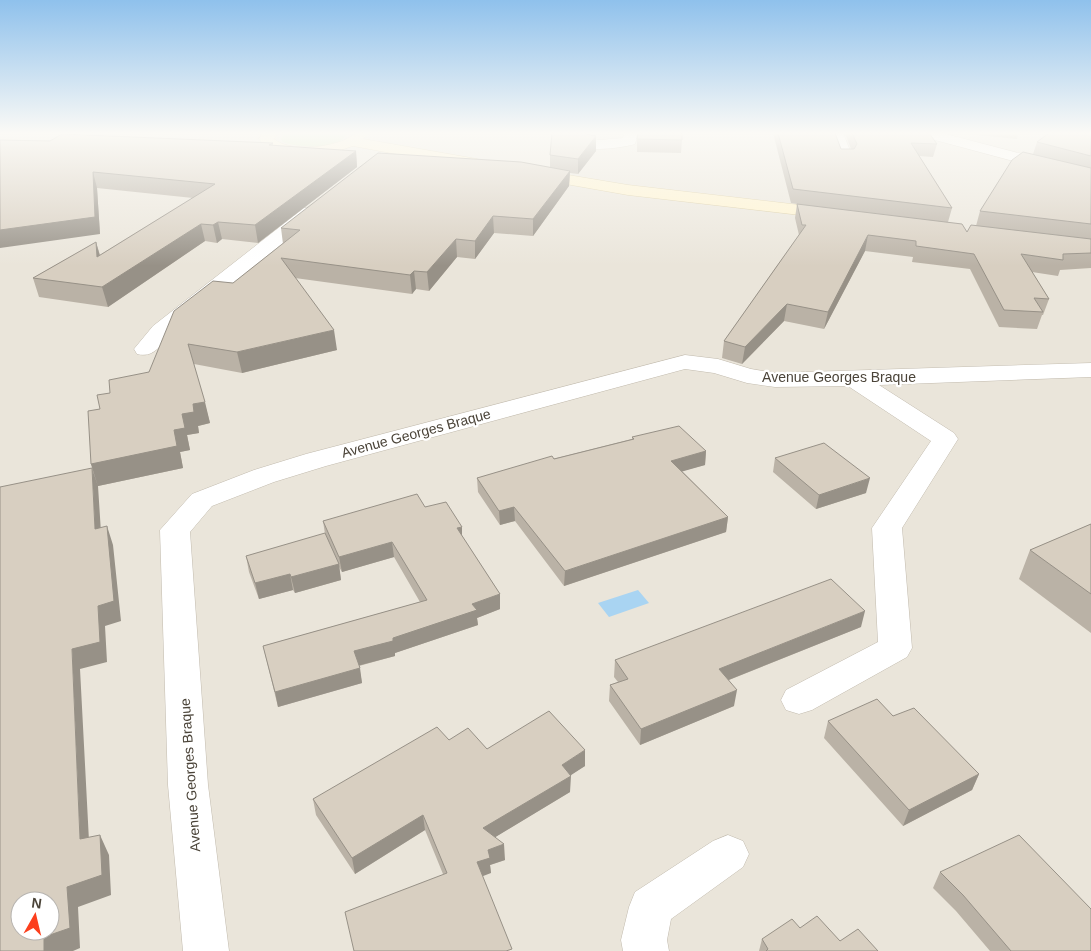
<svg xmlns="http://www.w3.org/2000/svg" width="1091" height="951" viewBox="0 0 1091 951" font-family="Helvetica,sans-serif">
<rect width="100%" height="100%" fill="#f6f3ec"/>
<!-- residential -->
<path fill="#eae5da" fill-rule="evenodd" d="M0 133H1091V951H0ZM20 901H50V931H20Z"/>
<!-- green -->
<path fill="#d2eab5" d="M284 133H346L347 134C339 150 297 148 283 142L281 139Z"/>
<!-- water -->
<path fill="#a9d4f2" d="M638 590 649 603 609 617 598 603Z"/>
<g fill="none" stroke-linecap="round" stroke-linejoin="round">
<!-- street casing -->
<g stroke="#c2bbae" stroke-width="1">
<path id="street" d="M568 133H584L581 137 600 140 623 138 624 133H638L635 144C618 149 576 154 564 138Z
M829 133H843L853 158 850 161H840Z
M918 133H942L1091 172V182L920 136Z
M310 207 316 208 319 212 316 216 169 336C159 347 153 358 137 354L134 349 153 326 304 208Z
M685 355 718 359 751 369 775 373 1091 363V377L879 385 954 433 958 439 902 528 912 648 907 657 812 710 799 714 786 710 781 700 786 690 878 642 872 528 931 441 848 386 775 387 747 383 714 373 685 369 326 466 274 482 212 506 190 532 208 785 229 951H183L168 785 160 530 192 494 254 470 306 454Z
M728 835 743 841 749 854 743 867 671 919 667 940 669 951H623L621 940 629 907 635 892 713 841Z"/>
</g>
<!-- secondary casing -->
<g stroke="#d6c79b" stroke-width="1">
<path id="secondary" d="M263 133H278L274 139C288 151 322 148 339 142 354 137 350 133 368 133L363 139 477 159 482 161 485 164 482 167 477 169 353 146 331 153 315 155 284 153 267 148 259 139Z
M532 169 628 185 834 209 840 210 843 214 840 218 834 219 628 195 526 177 524 174 526 171Z"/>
</g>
<!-- street -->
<use href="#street" fill="#fff" fill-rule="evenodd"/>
<!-- secondary -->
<use href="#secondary" fill="#fff3cd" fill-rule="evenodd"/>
</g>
<!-- wall -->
<path fill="#bab2a6" d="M773 133H835L841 149H851L845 133H929L937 144 933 157 919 156 952 208 948 222 967 232 976 226 980 211 1033 154 1037 142 1091 133V268L1060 270 1058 276 1032 272 1049 299 1043 315H1042L1037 329 999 327 970 269 912 262 913 257 865 251 824 329 784 321 742 364 722 358 724 341 799 235 795 218 797 204 791 203Z
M958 133H1018L1017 139Z
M637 139 682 140 681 153 637 152Z
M0 140 273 143V146L356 151 357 167 258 243 222 239 217 243 205 241 108 307 39 297 33 278 96 242 100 255 193 198 97 188 100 234Z
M596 151 578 174 570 173 569 186 533 236 494 233 475 259 457 257 429 291 416 289 412 294 295 278 337 350 242 373 194 364 210 423 198 426 199 433 187 435 190 450 180 452 183 468 98 486 91 464 100 409 110 393 149 372 283 244 281 228 550 167V155Z
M632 437 706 451 705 465 682 471 728 517 726 532 564 586 515 521 500 525 478 492 477 478 632 439Z
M775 458 866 493 816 509 773 472Z
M425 507 462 536 500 594V609L477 618 478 625 395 653V656L359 666 362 683 278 707 263 646 420 602 394 557 342 572 339 567 341 580 295 593 293 590 259 599 249 572 246 556 325 534 323 521Z
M1091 524V633L1019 579 1030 550Z
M861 627 729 680 734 706 640 745 609 701 610 685 618 682 614 677 615 660Z
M828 721 979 774 972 790 903 826 824 738Z
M449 740 487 749 585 766 570 775V792L495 837 505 860 490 865 491 873 443 874 425 830 355 874 316 815 313 799Z
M940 872 1091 951H990L956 911 933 888Z
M800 928 840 941 878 951H759L762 939Z"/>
<!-- shaded-wall -->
<path fill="#979187" d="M596 136V151L578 174V159Z
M356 151 357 167 258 243 255 225Z
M570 171 569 186 533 236V219Z
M93 172 97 188 100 234 0 248V230Z
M493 216 494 233 475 259V241Z
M218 222 222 239 217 243 213 225Z
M201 224 205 241 108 307 102 287Z
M868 235 865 251 824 329 828 312Z
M456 239 457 257 429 291 427 272Z
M96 242 101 260 97 257Z
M414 271 416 289 412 294 410 275Z
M787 304 784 321 742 364 745 347Z
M334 330 337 350 242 373 237 352Z
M205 402 210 423 198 426 199 433 187 435 190 450 180 452 183 468 98 486 91 464 174 430 182 414 193 404Z
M706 451 705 465 670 475 671 461Z
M92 468 98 486 102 548 95 529Z
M870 478 866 493 816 509 819 495Z
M514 507 515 521 500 525 499 511Z
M728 517 726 532 564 586 565 571Z
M107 526 113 545 121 621 105 626 107 662 80 669 90 860 80 839 72 649 98 606Z
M462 527V541L457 528Z
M392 542 394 557 342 572 339 557Z
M339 564 341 580 295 593 291 577Z
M290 574 293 590 259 599 255 583Z
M500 594V609L477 618 478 625 395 653V656L357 666 354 651 393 638 472 604Z
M865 611 861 627 716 685 719 669Z
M360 668 362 683 278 707 275 692Z
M737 690 734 706 640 745 641 729Z
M585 750V766L562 781V765Z
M979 774 972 790 903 826 909 810Z
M571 776 570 792 484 844 483 828Z
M423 815 425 830 355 874 352 858Z
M100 835 109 855 111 895 78 907 80 948 73 951H44V937L67 887Z
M504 844 505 860 490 865 491 873 478 878 477 862 488 850Z"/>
<!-- building -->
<path fill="#d8cfc1" stroke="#979187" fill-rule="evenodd" d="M552 133H581L596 136 578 159 550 155Z
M638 133H682V140L637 139Z
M778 133H835L841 149H854L857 144 852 133H929L937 144 911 143 952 208 793 189Z
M1049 133H1091V156L1037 142Z
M62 134 273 143 269 145 356 151 255 225 218 222 213 225 201 224 102 287 33 278 96 242 97 257 215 184 93 172 95 217 0 230V140L50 141Z
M1023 152 1091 168V224L980 211 1012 160Z
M378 153 521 162 570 171 533 219 493 216 475 241 456 239 427 272 414 271 410 275 281 258 334 330 237 352 188 344 205 402 193 404 194 412 182 414 185 428 174 430 177 446 91 464 88 411 100 409 97 395 110 393 109 380 149 372 174 311 213 281 233 283 300 230 281 228Z
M797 204 962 224 967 232 971 225 1091 239V253L1063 254V260L1021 254 1049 299 1034 298 1043 312 1004 310 974 254 916 246V241L868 235 828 312 787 304 745 347 724 341 806 225H802Z
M679 426 706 451 671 461 728 517 565 571 514 507 499 511 477 478 552 456 554 459 634 439 632 437Z
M824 443 870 478 819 495 775 458Z
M92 468 95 529 107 526 114 601 98 606 100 642 72 649 80 839 100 835 102 875 67 887 70 928 44 937V951H0V487ZM20 901H50V931H20Z
M417 494 425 507 446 502 462 527 457 528 500 594 472 604 477 610 393 638V641L354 651 360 668 275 692 263 646 427 600 392 542 339 557 323 521Z
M1091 524V594L1030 550Z
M325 533 339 564 291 577 290 574 255 583 246 556Z
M831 579 865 611 719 669 737 690 641 729 610 685 628 679 615 660Z
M877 699 893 716 914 708 979 774 909 810 828 721Z
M549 711 585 750 562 765 571 776 483 828 504 844 488 850 490 858 477 862 512 949 506 951H354L345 912 447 873 423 815 352 858 313 799 437 727 449 740 468 728 487 749Z
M1019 835 1091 909V951H1011L963 895 940 872Z
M817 916 840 941 858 929 878 951H766L768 949 762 939 792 919 800 928Z"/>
<!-- sky -->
<linearGradient id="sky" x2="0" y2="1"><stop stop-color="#8fc1ec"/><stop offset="0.5" stop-color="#fbfaf6"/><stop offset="1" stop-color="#fbfaf6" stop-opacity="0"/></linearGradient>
<rect width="1091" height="266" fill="url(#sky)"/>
<g text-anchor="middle" stroke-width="4.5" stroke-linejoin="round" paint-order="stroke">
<!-- street labels -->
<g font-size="14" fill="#4b4439" stroke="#fff">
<text x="839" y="382">Avenue Georges Braque</text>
<text transform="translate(416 433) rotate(-15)" y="5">Avenue Georges Braque</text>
<text transform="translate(190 775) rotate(-94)" y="5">Avenue Georges Braque</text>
</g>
</g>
<!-- north arrow -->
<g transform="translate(35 916) rotate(8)"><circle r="24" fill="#ffffff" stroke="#b7b4b0"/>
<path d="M0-4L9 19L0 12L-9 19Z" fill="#fc3f1d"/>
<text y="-8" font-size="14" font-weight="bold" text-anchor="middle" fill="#4b4439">N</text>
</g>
</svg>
